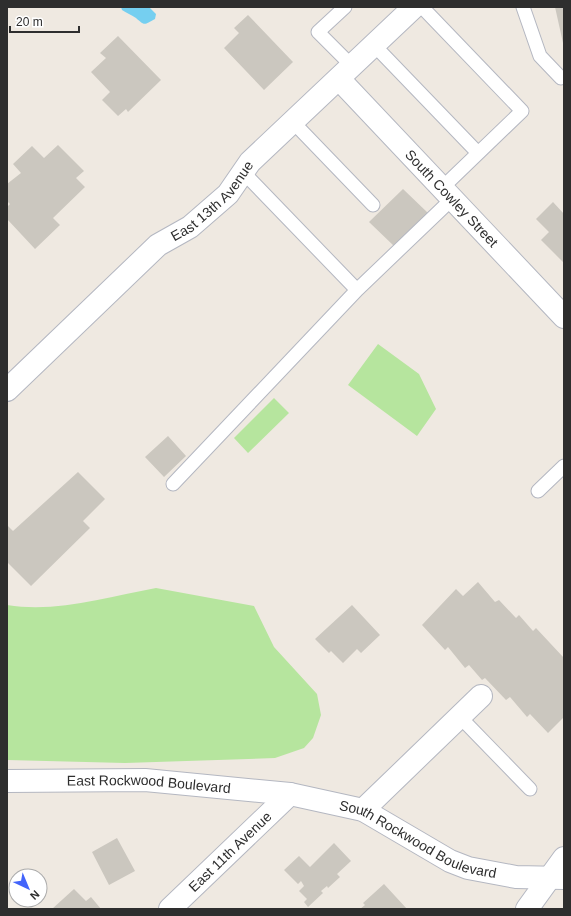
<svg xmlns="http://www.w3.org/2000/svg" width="571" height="916" viewBox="0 0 571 916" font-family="Helvetica,sans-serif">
<rect width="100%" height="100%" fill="#efe9e1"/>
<!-- green -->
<path fill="#b6e59e" d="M378 344 419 374 436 409 417 436 348 385Z
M274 398 289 413 248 453 234 438Z
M156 588 254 606 274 647 317 694 321 715 313 738 304 748 275 758 125 763 7 760V605C57 613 107 597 156 588Z"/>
<!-- water -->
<path fill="#75cff0" d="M121 7H149L156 14 155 19C144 25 145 26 136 18 132 15 126 13 122 10Z"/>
<!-- building -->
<path fill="#cbc7bf" d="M555 7H564V43H563Z
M248 15 293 62 264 90 224 48 239 33 234 28Z
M118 36 161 80 128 112 126 109 118 116 102 100 110 92 91 72 106 58 100 53Z
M58 145 84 171 76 178 85 187 53 218 60 225 35 249 7 219V207L10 204 7 201V184L21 173 13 164 32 146 44 158Z
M403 189 428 213 394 246 369 222Z
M553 202 564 214V263L541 240 549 232 536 219Z
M168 436 186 456 164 477 145 457Z
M78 472 105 499 83 521 90 528 31 586 7 562V525L13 531Z
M478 582 495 602 499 600 516 618 519 615 533 631 536 628 564 658V717L548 733 530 714 527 717 510 697 506 700 485 678 482 680 469 665 465 668 448 647 445 650 422 625 456 589 463 596Z
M352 605 380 635 361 653 357 649 343 663 331 651 329 653 315 639Z
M117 838 135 871 109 885 92 852Z
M334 843 351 861 337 874 340 877 328 888 327 886 321 891 323 893 308 907 304 902 307 899 299 891 304 886 301 881 298 884 284 870 299 856 310 867Z
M384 884 407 909H360L365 905 363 903Z
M74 889 86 901 91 897 101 909H52Z"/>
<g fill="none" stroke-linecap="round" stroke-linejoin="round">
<!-- lane casing -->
<g stroke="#b4b7c1" stroke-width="15">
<path id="lane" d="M345 7 318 32 352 66
M422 7 522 111 442 188
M523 7 540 56 561 78
M374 45 478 153
M293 122 373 205
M243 172 357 290
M173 484 357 290 452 199
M538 491 564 466
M460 717 530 789"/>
</g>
<!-- street casing -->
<g stroke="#b4b7c1" stroke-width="24">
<g id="street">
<path id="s1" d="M339 79 564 317"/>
<path id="s2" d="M7 390 158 245 190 227 228 194 250 162 414 7"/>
<path d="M363 810 481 696"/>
<path id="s3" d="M170 909 290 794"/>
<path d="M527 909 564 858"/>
</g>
</g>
<!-- secondary casing -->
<g stroke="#b4b7c1" stroke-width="24">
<g id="secondary">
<path id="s4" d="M7 781 145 780 290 794 363 810 450 861 468 868 516 877 564 878"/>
</g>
</g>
<!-- lane -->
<use href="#lane" stroke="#fff" stroke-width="13"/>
<!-- street -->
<use href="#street" stroke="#fff" stroke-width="22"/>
<!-- secondary -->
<use href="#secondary" stroke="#fff" stroke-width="22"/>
</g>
<g text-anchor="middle" stroke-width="3" stroke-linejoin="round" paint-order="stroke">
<!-- street labels -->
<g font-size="14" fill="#2e2e2e" stroke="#fff">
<text dy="5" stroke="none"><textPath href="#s1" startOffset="164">South Cowley Street</textPath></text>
<text dy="5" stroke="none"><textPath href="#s2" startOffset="280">East 13th Avenue</textPath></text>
<text dy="5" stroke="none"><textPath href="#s4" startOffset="142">East Rockwood Boulevard</textPath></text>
<text dy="5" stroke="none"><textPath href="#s4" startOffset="421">South Rockwood Boulevard</textPath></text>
<text dy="5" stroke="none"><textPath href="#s3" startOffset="83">East 11th Avenue</textPath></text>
</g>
</g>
<!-- border -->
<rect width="571" height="916" fill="none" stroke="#2e2e2e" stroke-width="16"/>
<!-- north arrow -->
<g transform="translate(28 888) rotate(136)"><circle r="19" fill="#ffffff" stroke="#ababab"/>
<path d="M0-3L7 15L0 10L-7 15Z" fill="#4264fb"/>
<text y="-6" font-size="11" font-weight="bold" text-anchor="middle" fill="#2e2e2e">N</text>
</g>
<!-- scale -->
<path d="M10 26v6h69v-6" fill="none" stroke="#2e2e2e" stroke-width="2"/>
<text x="16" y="26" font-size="12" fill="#2e2e2e" stroke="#ffffff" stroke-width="3" paint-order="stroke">20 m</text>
</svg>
